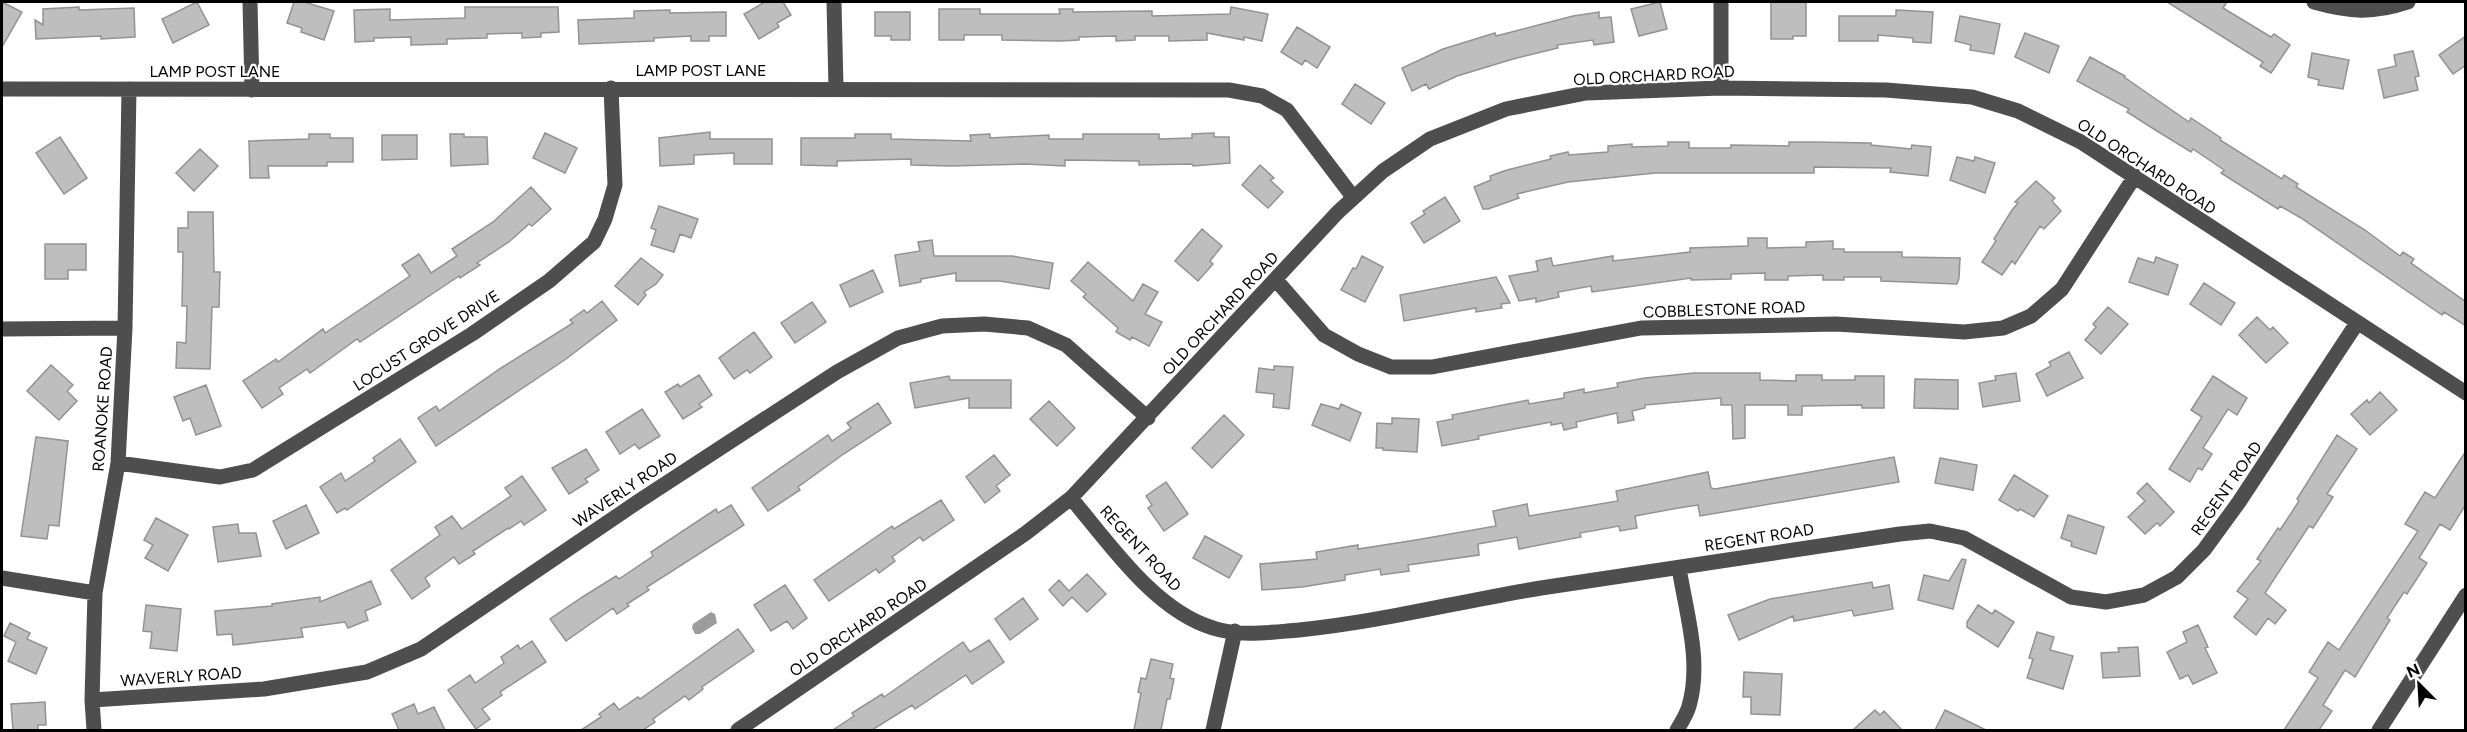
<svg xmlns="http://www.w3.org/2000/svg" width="2467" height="732" viewBox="0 0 2467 732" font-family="Figtree,sans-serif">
<rect width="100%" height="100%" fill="#fff"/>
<!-- water -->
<path fill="#9c9c9c" d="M711 612 715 614 717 623 700 634H695L692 628 693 624Z"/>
<!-- building -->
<path fill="#bebebe" stroke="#929292" stroke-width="1.5" d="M2 2 22 12 2 47Z
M197 2 209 25 173 43 162 19Z
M294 2H304L334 11 324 40 301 32 302 28 287 23Z
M765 2H783L791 15 777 23 779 27 759 39 744 14Z
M1660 2 1667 29 1639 36 1631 9Z
M1771 2H1806V36H1793V39H1771Z
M2167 2H2227L2223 8 2271 37 2274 34 2290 45 2271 73 2260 66 2263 62Z
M79 7V10L134 8 135 37 101 39V36L36 39 35 20 43 25V9Z
M465 7H558L559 32 541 33V37L522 38V33L487 34V38L447 39V44L411 45V37L374 38V41L355 42 354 10 390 9V20L465 18Z
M1231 7 1268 14 1262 41 1244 37V40L1207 33V40L1169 41V36H1135V40L1116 41V36L1079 37V40L1060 41 1002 40V35H964V40H939V9H980V14H1060L1059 9H1073V12L1152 11V16L1230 14Z
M670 10V13L726 12V36H709V41H691V36L654 38V41L579 44 578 20 634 18V11Z
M1896 10 1933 12 1931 43 1913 42V38L1878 35V41H1839V16H1896Z
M875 12H910V40H891V36H875Z
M1599 12V18L1611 17 1614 42 1594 45 1593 40 1557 45 1558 48 1513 59 1457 76 1429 89 1426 84 1412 91 1402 68 1443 49 1495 33 1496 36 1573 16Z
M1960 16 2000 24 1994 54 1970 50 1971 45 1955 41Z
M1297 27 1330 47 1317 68 1305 60 1302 65 1281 52Z
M2025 33 2059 46 2049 73 2015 57Z
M2466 36V65L2453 74 2439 55Z
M2413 51 2419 76 2415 77 2418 90 2384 98 2378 70 2396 66 2394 55Z
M2312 53 2349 60 2343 89 2318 85 2319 80 2308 77Z
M2090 57 2125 76 2124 77 2189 122 2191 118 2221 138 2220 140 2282 179 2284 175 2298 184 2296 187 2365 230 2400 256 2403 252 2414 259 2411 263 2466 302V326L2444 312 2442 315 2301 218 2280 206 2278 209 2221 173 2224 170 2193 149 2191 152 2157 131 2127 112 2129 109 2077 81Z
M1355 84 1385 103 1371 124 1342 104Z
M710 132V139H772V164H734V153L694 155V164L660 166 659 138Z
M545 133 577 148 565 173 533 158Z
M1214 133V137H1229L1230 163 1193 166 1192 164 1139 165V161L1065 160V166L1025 164 951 166 911 165V159L837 161V166L801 165V138H855V134H891V139L971 141 970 135 990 134V138L1049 135V139H1083V134H1159V139L1192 138V134Z
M309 134H330V138H353V162H327V166H268L269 178H250L249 141 309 139Z
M450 134H464V137H487L488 164 451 166Z
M382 135H417V159L382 160Z
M60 137 87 178 64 194 36 153Z
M1668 142H1689V148H1731V145L1789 146V142H1814L1871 143V145L1911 149 1912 145 1931 147 1928 176 1890 172 1891 168 1814 167V173H1655L1568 182 1517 194 1519 198 1488 209H1483L1474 187 1491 180 1490 176 1507 170 1551 159 1550 156 1568 152 1569 155 1608 152V146L1632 144V147L1668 146Z
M200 149 218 166 194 191 176 173Z
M1957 157 1974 161 1975 157 1995 163 1985 193 1950 180Z
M1260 165 1274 178 1270 180 1283 192 1268 208 1242 185Z
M2036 181 2055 198 2052 201 2061 211 2044 229 2040 226 2015 264 2012 261 2002 275 1982 262 1996 241 1994 239 2012 210 2018 203 2015 202Z
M531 187 551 209 532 226 529 224 510 241 477 263 480 265 460 278 459 276 360 342 357 339 310 373 307 369 279 388 283 394 262 408 243 381 276 359 278 362 323 329 325 333 410 276 402 265 419 254 431 273 457 256 452 249 493 222Z
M1445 197 1460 221 1424 243 1411 223 1425 214 1423 211Z
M659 206 698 219 691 238 680 234 674 252 651 245 656 230 651 228Z
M188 212H213L214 272H220L219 307H212L210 369 176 368 177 342 186 343 187 306H182L183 252H178V228H188Z
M1202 229 1222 246 1210 261 1213 264 1198 281 1175 261Z
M1748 238H1767V248L1806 247V242L1833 241V249H1844V252H1902V257L1960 258 1959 278 1957 284 1881 281V277H1844V280H1823V275L1788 276V280H1765V273L1731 274V279L1691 280V278L1592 292 1591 286 1558 292 1559 297 1536 302V298L1519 301 1509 276 1538 271 1536 261 1551 258 1553 266 1613 256V261L1690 252V248L1748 246Z
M932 240 934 256H1012L1053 263 1049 289 1000 281H956V273L921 279V282L900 286 895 255 920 251 918 242Z
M45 244H86V270H68V279H45Z
M1362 256 1383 267 1365 302 1341 290 1353 268 1356 269Z
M2156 257 2178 265 2168 295 2129 282 2138 258 2154 263Z
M641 258 663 275 656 284 644 292 646 295 638 305 615 286Z
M1088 262 1133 301 1143 284 1158 292 1145 314 1162 322 1149 346 1132 337 1130 340 1116 332 1118 328 1083 297 1086 294 1071 281Z
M873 270 883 292 850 307 840 285Z
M1496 277 1510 303 1501 304 1502 308 1476 312V308L1404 321 1400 295Z
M2204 283 2235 303 2221 325 2190 304Z
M602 301 617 320 566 359 436 446 418 418 436 406 439 411 501 368 573 323 570 320 584 310 587 313Z
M812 302 826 322 795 343 781 323Z
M2108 307 2128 324 2101 354 2085 340 2096 327 2093 324Z
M2257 317 2270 330 2273 327 2288 343 2266 363 2239 335Z
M754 332 772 357 750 373 747 370 734 379 719 358Z
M2069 352 2083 378 2047 396 2036 374 2051 366 2049 362Z
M51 365 73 385 67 391 77 401 59 420 27 391Z
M1274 366 1293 367 1289 409 1273 407 1274 394 1256 392 1259 368 1274 370Z
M1694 373H1760V380L1796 381V375H1822V380H1855V376H1884V408H1862V405L1802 406V415H1788V405H1745V438L1733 439 1732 405H1721V398L1645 405V408L1632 411 1634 420 1618 423 1617 413 1576 422 1577 427 1564 430 1562 423 1551 425V422L1478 436 1479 439 1442 446 1437 422 1453 419 1452 415 1528 400 1529 404 1564 398V393L1584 389V393L1618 387 1617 383 1645 378Z
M2016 373 2020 401 1983 407 1979 383 1996 380 1995 376Z
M699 375 712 395 699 404 702 407 683 419 665 392 678 384 680 387Z
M949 376 950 380H1011V408H969V398L915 408 910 383Z
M2213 376 2247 398 2237 415 2228 409 2203 448 2212 454 2202 470 2198 468 2190 482 2169 469 2202 417 2191 410Z
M1915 379 1958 380V409L1914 408Z
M206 385 221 426 196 435 190 418 183 421 174 397Z
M2380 392 2397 410 2370 435 2351 414 2367 400 2369 403Z
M1049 401 1075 428 1057 446 1030 419Z
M878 403 891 423 845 453 798 487 800 490 768 511 752 488 828 435 832 441 851 428 847 423Z
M1321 404 1339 409 1341 404 1361 413 1350 441 1312 425Z
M642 409 660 436 639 449 635 444 620 454 606 432Z
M1224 415 1244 435 1212 468 1192 448Z
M1392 418 1419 419 1417 452 1383 450V448H1376L1377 423 1392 424Z
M2337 435 2357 449 2327 494 2333 497 2313 528 2309 526 2265 593 2286 610 2275 624 2268 618 2256 635 2234 617 2248 599 2237 591 2261 561 2257 559 2278 528 2280 530 2299 501 2297 499Z
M36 437 68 441 59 526 49 525 47 539 21 536Z
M400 439 416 462 347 510 345 508 337 513 320 487 341 473 345 481 375 461 373 458Z
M586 449 599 470 585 479 588 482 569 494 552 468Z
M2466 451V504L2450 530 2440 524 2419 558 2427 563 2407 594 2404 592 2387 618 2390 620 2355 677 2345 670 2323 705 2332 711 2319 730H2284L2318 678 2309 672 2328 642 2339 650 2418 531 2405 524 2425 492 2435 498Z
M994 455 1010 475 996 486 1000 491 985 503 966 477Z
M1894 457 1899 482 1700 516 1698 505 1678 508 1635 516 1637 528 1620 531 1619 526 1580 533 1581 537 1519 549 1517 537 1478 544 1479 555 1408 565 1409 571 1381 575 1380 569 1345 575V580L1302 587 1262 590 1260 564 1317 559 1316 552 1358 545V549L1416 540 1496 526 1493 511 1527 504 1529 516 1618 501 1616 491 1708 472 1711 488 1715 489Z
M1940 458 1977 465 1973 490 1935 483Z
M2014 475 2048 496 2034 517 2020 509 2018 511 1999 500Z
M522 476 546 510 524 525 521 521 509 529 508 528 473 551 475 554 459 564 454 557 425 578 430 586 412 599 391 570 440 535 435 527 452 516 462 529 511 496 505 488Z
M1166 482 1188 514 1164 531 1148 508 1152 505 1146 496Z
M2147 483 2174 512 2160 526 2157 523 2145 534 2128 517 2145 501 2137 493Z
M941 500 954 520 923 541 920 537 892 557 895 561 879 573 876 569 829 601 814 580 892 526 894 529Z
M306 505 319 533 286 549 273 521Z
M731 505 744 525 647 587 649 590 627 604 629 606 617 614 613 608 566 641 550 619 581 598 616 576 619 579 653 556 651 552 716 509 718 513Z
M2068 515 2104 527 2096 554 2071 546 2072 542 2061 538Z
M156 518 188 535 168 571 145 558 153 545 144 540Z
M238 524 239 533H256L261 556 218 562 213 527Z
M1205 536 1242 556 1229 578 1193 558Z
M1962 559 1966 560 1953 609 1918 600 1924 575 1949 581Z
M1087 574 1106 594 1087 612 1072 597 1063 606 1049 590 1059 580 1069 591Z
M371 581 381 604 365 611 368 620 348 628 345 622 301 628 303 637 233 645 232 634 217 635 215 611 272 606V604L320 597V602Z
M1872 582 1873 588 1889 585 1893 609 1854 616 1852 610 1794 621 1793 616 1739 640 1728 615 1770 599Z
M785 585 807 618 793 629 787 621 771 631 754 605Z
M1023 598 1038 619 1010 640 995 619Z
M146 605 181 609 177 651 150 648 152 632 143 631Z
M1978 605 1992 614 1995 610 2014 622 1998 647 1967 627V622Z
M10 623 30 633 27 639 47 648 36 674 8 661 16 642 4 636Z
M2198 625 2208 647 2205 648 2217 673 2193 684 2188 675 2180 679 2167 652 2187 642 2183 632Z
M738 629 754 651 702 687 703 689 689 700 685 696 653 719 655 722 643 730H581L601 717 599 714 614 703 619 710 638 697 640 699Z
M2037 632 2054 637 2050 650 2073 656 2063 689 2027 678 2033 659 2029 658Z
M989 640 1004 662 972 684 966 675 915 709 912 705 872 730H833L854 716 852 713 882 694 884 697 963 642 970 652Z
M532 641 546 662 500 692 502 695 482 709 490 719 476 729 448 690 470 675 475 683 504 663 501 657 518 645 520 649Z
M2138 647 2140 676 2103 678 2101 653 2119 652 2118 648Z
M1151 659 1173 664 1170 678 1174 679 1170 699H1167L1161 730H1134L1141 693 1138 692 1141 678 1146 679Z
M1744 672 1782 674 1780 715 1751 714V697H1743Z
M45 702 46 725H38V730H13L11 704Z
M414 704 418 714 434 707 445 730H399L392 714Z
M1875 710 1880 715 1884 711 1902 730H1853Z
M1945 710 1986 730H1935Z"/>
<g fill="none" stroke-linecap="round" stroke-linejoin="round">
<!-- minor -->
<path stroke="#4e4e4e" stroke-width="15" d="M250 2 252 90
M834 2 836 88
M1721 2V88
M2314 2C2350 12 2372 14 2408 2
M2 89 1229 90 1262 96 1287 110 1353 197
M1276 280 1324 335 1358 354 1391 367H1432L1641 328 1836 324 1964 332 2003 328 2031 316 2062 289 2135 176
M2 329 125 328
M118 463 220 477 253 470 472 334 549 281 594 242 605 219 615 185 611 88
M1071 498C1109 543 1155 611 1213 628 1240 637 1272 632 1299 630 1381 622 1460 601 1541 588 1660 569 1780 552 1900 534L1930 531 1964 538 2071 597 2106 602 2144 595 2177 577 2204 550 2239 502 2357 323
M2 578 95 593
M92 700 264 689 367 672 421 649 639 501 837 372 898 338 942 326 984 324 1028 328 1066 345 1148 418
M94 730 92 700 95 593 118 463 125 328 129 89
M738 730 1026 533 1071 498 1338 212 1383 171 1430 139 1506 109 1586 93 1721 88 1886 90 1972 97 2018 111 2081 142 2466 393
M1213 730 1235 631
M1677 730C1681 723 1687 714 1689 706 1702 662 1686 612 1679 568
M2379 730 2466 595"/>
</g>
<g text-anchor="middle" stroke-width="4.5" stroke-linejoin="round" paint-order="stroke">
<!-- street labels -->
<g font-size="16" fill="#000" stroke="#fff">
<text x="701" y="76">LAMP POST LANE</text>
<text x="215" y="77">LAMP POST LANE</text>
<text transform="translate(1654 75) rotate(-3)" y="6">OLD ORCHARD ROAD</text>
<text transform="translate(2147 166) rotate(33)" y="6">OLD ORCHARD ROAD</text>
<text transform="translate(1724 309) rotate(-2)" y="6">COBBLESTONE ROAD</text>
<text transform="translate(1220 313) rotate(-47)" y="6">OLD ORCHARD ROAD</text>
<text transform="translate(426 340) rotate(-33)" y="6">LOCUST GROVE DRIVE</text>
<text transform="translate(102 409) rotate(-86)" y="6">ROANOKE ROAD</text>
<text transform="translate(2226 488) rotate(-55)" y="6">REGENT ROAD</text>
<text transform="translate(625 489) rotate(-34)" y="6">WAVERLY ROAD</text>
<text transform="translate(1759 537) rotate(-9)" y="6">REGENT ROAD</text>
<text transform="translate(1141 548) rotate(47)" y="6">REGENT ROAD</text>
<text transform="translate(858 627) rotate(-34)" y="6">OLD ORCHARD ROAD</text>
<text transform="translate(181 676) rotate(-4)" y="6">WAVERLY ROAD</text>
</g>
</g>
<!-- border -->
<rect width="2467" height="732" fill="none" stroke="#000000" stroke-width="6"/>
<!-- north arrow -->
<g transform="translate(2419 684) rotate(336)" stroke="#ffffff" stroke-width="4.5" paint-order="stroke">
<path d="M0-4.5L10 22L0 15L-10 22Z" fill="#000000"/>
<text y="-9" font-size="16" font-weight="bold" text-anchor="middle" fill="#000000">N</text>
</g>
</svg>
